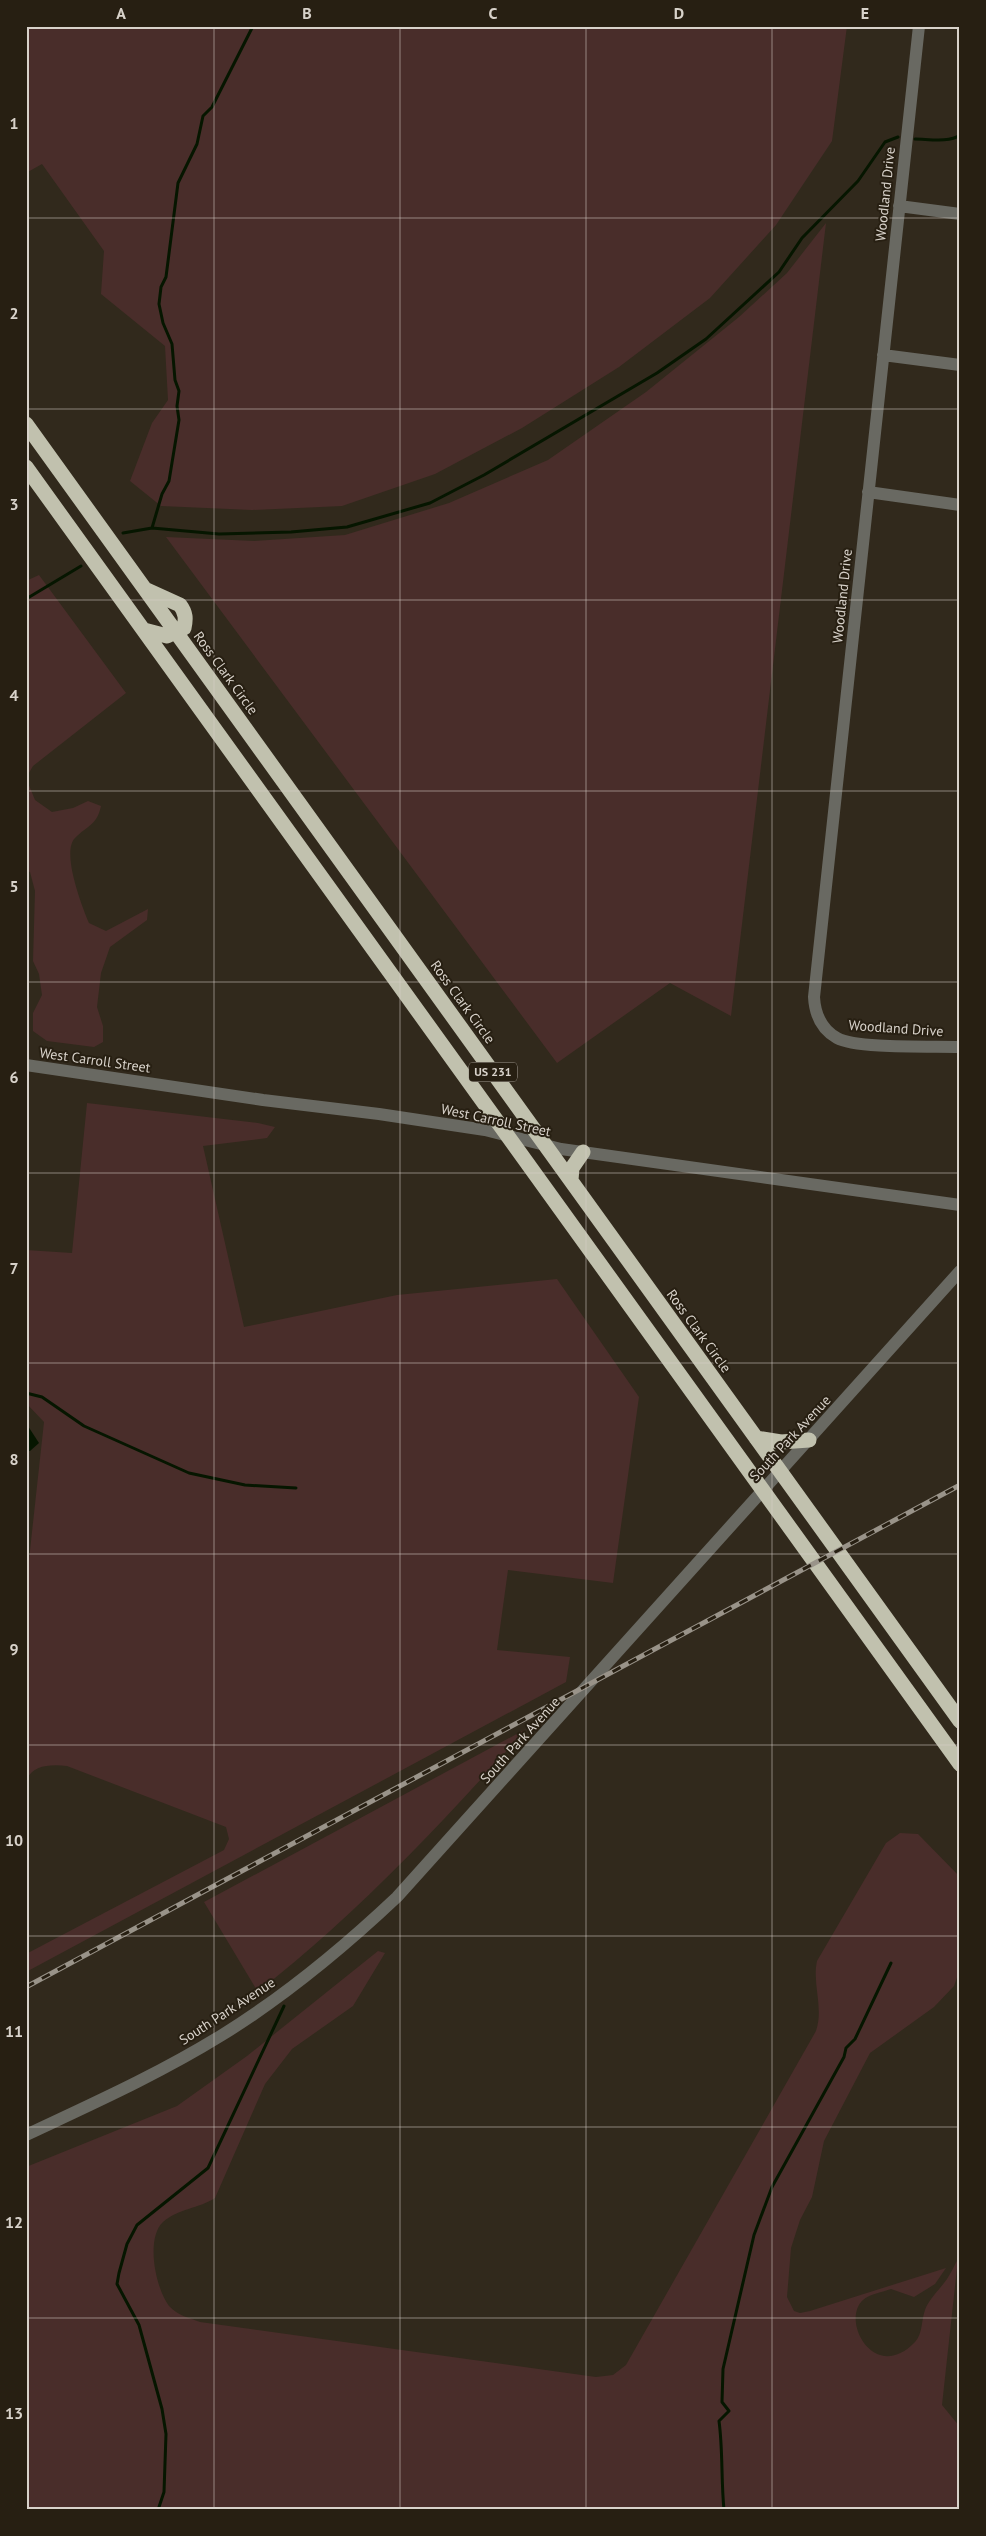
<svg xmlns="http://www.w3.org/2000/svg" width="986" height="2536" viewBox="0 0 986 2536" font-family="'PT Sans',sans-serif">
<rect width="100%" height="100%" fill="#31291c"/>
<!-- green -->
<path fill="#492d2a" d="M26 26H847L832 141 776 225 710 298 619 367 522 428 435 474 342 506 252 510 161 506 130 481 152 423 168 400 165 346 101 294 104 251 42 164 26 173Z
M826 223 731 1016 670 983 557 1063 166 537 254 541 345 535 449 503 548 460 646 392 739 317 787 273Z
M39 575 126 693 33 766 26 778 35 800 52 812 73 808 88 801 101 806C97 825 88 825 75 838 61 852 82 906 89 923L106 931 148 909 147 920 110 947 101 973 97 1007 103 1026V1042L94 1047 47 1041 33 1031V1013L42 995 39 974 33 961 35 891 30 872 26 871V581Z
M87 1103 258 1123 275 1127 267 1138 203 1146 244 1327 397 1295 557 1279 639 1397 613 1583 508 1570 497 1650 570 1657 566 1682 26 1972V1954L224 1850 229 1839 226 1827 67 1766C52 1764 30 1764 26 1783V1587L44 1422 26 1403V1250L72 1253Z
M526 1729C464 1799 400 1868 330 1931 307 1952 282 1972 258 1992L204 1902Z
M900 1833 918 1834 960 1877V1969L954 1986 934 2007 870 2053 824 2141 812 2197 800 2220 791 2248 787 2297 794 2311 800 2313 810 2311 946 2268 935 2284 914 2297 891 2289C883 2292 869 2294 863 2300 840 2321 875 2384 915 2342 923 2333 921 2321 925 2310 929 2299 940 2289 947 2279 951 2273 954 2266 958 2259L942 2405 960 2427V2510H26V2167L177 2106 247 2056 378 1951 385 1953 353 2006 292 2049 265 2084 215 2198C198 2209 179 2208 163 2222 145 2239 156 2289 169 2306 177 2315 189 2318 200 2322L596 2377 613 2375 626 2365 816 2031C824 2007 812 1985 817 1961L886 1843Z"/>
<!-- water -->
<path fill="#061600" d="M26 1423 39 1443 30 1451H26Z"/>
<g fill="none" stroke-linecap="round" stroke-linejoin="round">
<!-- stream -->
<path stroke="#061600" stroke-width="3" d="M915 139C928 139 949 143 960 135
M152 528 162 494 169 481 179 420 177 406 179 391 175 380 172 344 163 323 159 304 161 287 166 277 178 183 197 144 203 116 212 107 253 26
M123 533 152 528 219 534 291 532 347 527 430 503 484 475 657 373 706 339 779 272 802 238 858 181 885 142 898 137
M26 599 81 566
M26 1393 42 1397 84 1426 189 1473 245 1485 296 1488
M158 2510 164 2492 166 2434 162 2409 139 2325 117 2284 119 2273 127 2244 137 2225 208 2168 284 2006
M724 2510C721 2480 723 2450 719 2421L729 2411 722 2402 723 2369 754 2235 772 2187 844 2057 846 2048 855 2039 891 1963"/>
<!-- minor -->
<path stroke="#696962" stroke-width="12" d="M919 26 814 997C815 1015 821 1029 837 1038 856 1049 934 1046 960 1047
M899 206 960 214
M883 355 960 365
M868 492 960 505
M26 1065 263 1100 379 1114 485 1130 561 1149 960 1205
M26 2135C92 2104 159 2074 222 2035 285 1996 343 1948 397 1897L960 1271"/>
<!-- highway -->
<path stroke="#c1c1ae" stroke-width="15" d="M26 424 960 1721
M26 467 960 1764
M144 630 167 636 184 628C186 619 186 613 180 605L147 590
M571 1180 572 1168 583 1152
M756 1438 781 1442 809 1440"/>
<!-- rail casing -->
<g stroke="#999389" stroke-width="5">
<path id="rail" d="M26 1987 960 1485"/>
</g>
<!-- rail -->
<use href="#rail" stroke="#271f12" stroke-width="3" stroke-dasharray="9" stroke-linecap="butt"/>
</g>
<!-- grid -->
<path fill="none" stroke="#d8d2ca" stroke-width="1" stroke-opacity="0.55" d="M214 26V2510M400 26V2510M586 26V2510M772 26V2510M26 218H960M26 409H960M26 600H960M26 791H960M26 982H960M26 1173H960M26 1363H960M26 1554H960M26 1745H960M26 1936H960M26 2127H960M26 2318H960"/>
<g text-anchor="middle" stroke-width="4" stroke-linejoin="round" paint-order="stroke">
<!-- shield labels -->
<rect fill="#271f12" stroke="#a39c93" stroke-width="1" x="469" y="1062.5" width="48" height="19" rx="4"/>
<g font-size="12" font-weight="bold" fill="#d8d2ca">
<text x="493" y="1076">US 231</text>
</g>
<!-- street labels -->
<g font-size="14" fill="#d8d2ca" stroke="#271f12">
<text transform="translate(885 194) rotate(-84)" y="5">Woodland Drive</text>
<text transform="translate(842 596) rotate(-84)" y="5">Woodland Drive</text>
<text transform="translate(226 673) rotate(54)" y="5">Ross Clark Circle</text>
<text transform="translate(463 1002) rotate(54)" y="5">Ross Clark Circle</text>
<text transform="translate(896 1028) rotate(4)" y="5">Woodland Drive</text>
<text transform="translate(95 1060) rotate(8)" y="5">West Carroll Street</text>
<text transform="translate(496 1120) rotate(12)" y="5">West Carroll Street</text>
<text transform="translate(699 1331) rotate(54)" y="5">Ross Clark Circle</text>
<text transform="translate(790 1438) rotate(-47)" y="5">South Park Avenue</text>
<text transform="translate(520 1740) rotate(-48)" y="5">South Park Avenue</text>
<text transform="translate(227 2011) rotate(-33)" y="5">South Park Avenue</text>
</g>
</g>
<!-- border -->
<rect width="986" height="2536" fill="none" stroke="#271f12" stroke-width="55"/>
<rect x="28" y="28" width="930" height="2480" fill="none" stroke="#d8d2ca" stroke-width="2"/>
<g font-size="16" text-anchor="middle" font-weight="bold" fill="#d8d2ca">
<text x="121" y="19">A</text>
<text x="307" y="19">B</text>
<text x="493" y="19">C</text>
<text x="679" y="19">D</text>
<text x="865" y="19">E</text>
<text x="14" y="129">1</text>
<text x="14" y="319">2</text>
<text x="14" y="510">3</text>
<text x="14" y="701">4</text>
<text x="14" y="892">5</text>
<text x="14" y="1083">6</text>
<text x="14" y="1274">7</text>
<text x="14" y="1465">8</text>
<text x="14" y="1655">9</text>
<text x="14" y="1846">10</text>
<text x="14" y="2037">11</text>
<text x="14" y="2228">12</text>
<text x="14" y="2419">13</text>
</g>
</svg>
